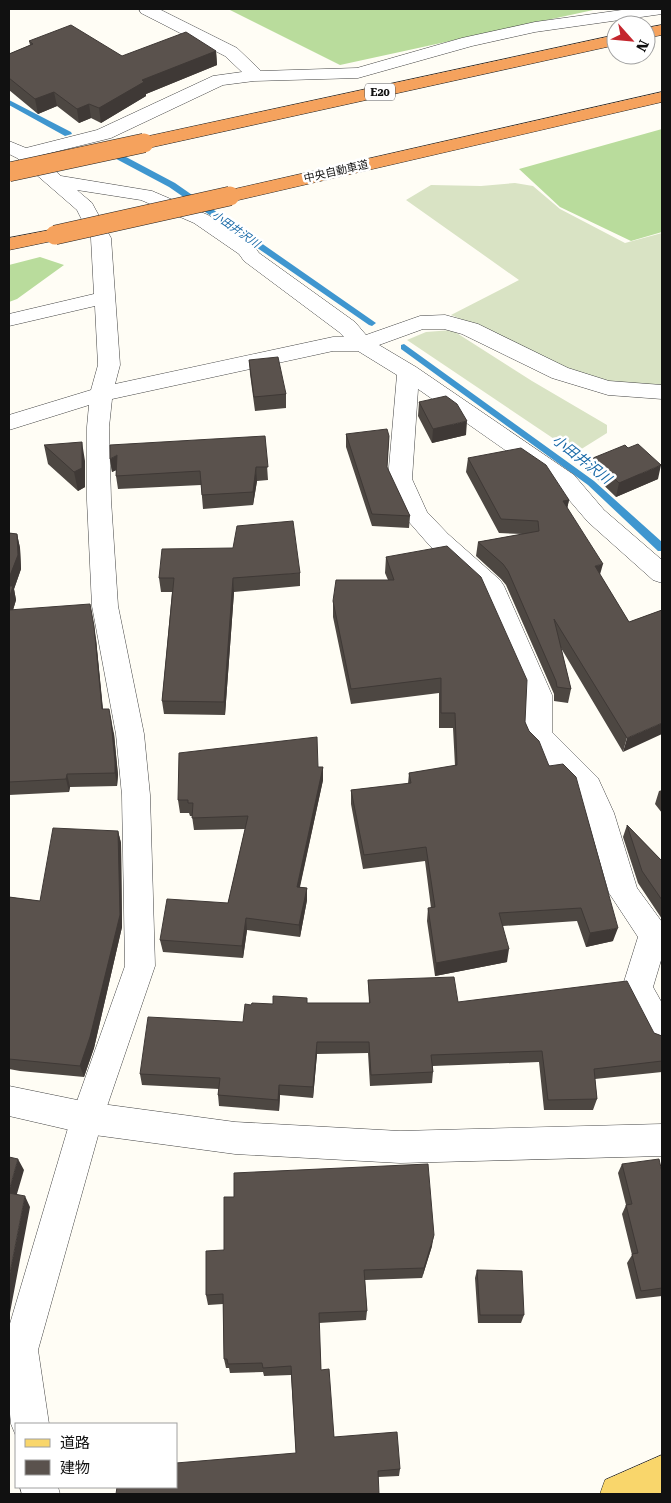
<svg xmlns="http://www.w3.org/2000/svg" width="671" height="1503" viewBox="0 0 671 1503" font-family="'Roboto Serif','Noto Sans JP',serif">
<rect width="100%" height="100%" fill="#fffdf5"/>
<!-- forest -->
<path fill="#b9dc9c" d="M228 9H598L340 65Z
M662 129V232L631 241 560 207 519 169Z
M40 257 64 265 17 299 9 302V265Z"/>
<!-- cemetery -->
<path fill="#d9e3c4" d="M515 183 533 186 560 209 625 243 662 233V388L610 385 562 369 483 328 451 315 519 280 406 200 431 185 481 186Z
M452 330 532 381 607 425V433L575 453 407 340 426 332Z"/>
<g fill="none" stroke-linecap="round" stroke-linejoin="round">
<!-- stream -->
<path fill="#3f96cf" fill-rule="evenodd" d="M9 100 71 132 72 134 65 136 9 105Z
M105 149H111L175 183 376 323 372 326 369 325 169 187 105 153Z
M404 344 594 481 662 542V551H658L588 485 401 349V345Z"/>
<!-- minor casing -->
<g stroke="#444" stroke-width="1">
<path id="minor" d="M139 9H159L237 48 261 71 357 68 462 38 535 22 629 9H662V14L535 32 472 46 358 78 254 81 223 85 111 138 38 156 61 176 152 191 208 215 254 246 259 253 355 322 366 335 420 316 445 315 478 324 568 368 609 381 662 385V399L608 395 552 378 462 334 444 329H423L379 345 416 367 574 475 604 510 662 560V583L653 580 588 522 558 487 418 389 412 479 427 512 448 534 500 580 504 586 552 695V732L598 778 614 813 637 888 662 922V957L653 987 662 1003V1047L651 1043 622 988 638 937 609 893 586 813 577 793 528 744 524 736 526 695 481 591 430 546 409 522 388 479 397 375 358 351H333L112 399 109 427 111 500 118 606 144 734 150 795 155 966 103 1118 38 1350 49 1424H16V1436L11 1424 9 1404V1327L71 1118 125 966 122 795 116 734 92 606 87 500V427L89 405 9 430V415L91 390 98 365 95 306 9 326V314L94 294 91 238 77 210 17 158 9 154V141L26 148 97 130 213 76 242 72 225 56 141 13ZM77 190 141 200 194 223 239 254 244 261 339 332 344 337H333L115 384 120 365 111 238 92 203Z
M20 1487H58L60 1494H22Z"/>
</g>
<!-- tertiary casing -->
<g stroke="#444" stroke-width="1">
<path id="tertiary" d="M9 1086 87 1102 235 1122 400 1131 662 1124V1156L400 1163 235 1154 87 1134 9 1116Z"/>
</g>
<!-- primary casing -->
<g stroke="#222" stroke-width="1">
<path id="primary" d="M662 1455V1494H600L605 1480Z"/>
</g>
<!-- motorway casing -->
<g stroke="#222" stroke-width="1">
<path id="motorway" d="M662 25V35L646 38V28Z
M616 35V45L144 149 137 147 135 143 137 139 144 137Z
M662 92V102L230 202 223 200 220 196 223 192 230 190Z
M55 229 62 231 65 235 62 239 9 250V238Z"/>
</g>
<!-- minor -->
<use href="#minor" fill="#fff" fill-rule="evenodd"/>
<!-- tertiary -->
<use href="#tertiary" fill="#fff" fill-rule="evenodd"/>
<!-- primary -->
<use href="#primary" fill="#f9d66b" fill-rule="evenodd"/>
<!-- motorway -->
<use href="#motorway" fill="#f5a25d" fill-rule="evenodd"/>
<!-- motorway-bridge casing -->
<g stroke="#222" stroke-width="20" stroke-linecap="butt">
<path id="motorway-bridge" d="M9 172 144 143
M55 235 230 196"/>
</g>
<!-- motorway-bridge -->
<use href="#motorway-bridge" stroke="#f5a25d" stroke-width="19"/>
</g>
<!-- wall -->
<path fill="#4d4742" d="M29 41 122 56 216 51 217 65 146 94V96L101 123 91 118 79 123 57 106 38 114 9 90V54L30 45Z
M249 360 286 394V408L255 411 250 374Z
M419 402 466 435 432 443 418 416Z
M346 434 389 436 387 468 410 516 409 528 372 526 346 447Z
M265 436 268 480 257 481 253 505 203 509 201 485 118 489 116 476V470L112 472 110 459Z
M44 445 85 461V487L78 491 48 464Z
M468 458 569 500 567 508 600 575 629 622 662 610 623 752 561 648 571 689 568 703 554 701V694L506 585 501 579 476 556 478 542 523 534 499 533 466 472Z
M593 458 658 479 616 497 590 472Z
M9 533 17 534 20 548 21 569 14 589 16 600 13 610 96 639 103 709 114 734 118 775 117 786 70 787 69 792 9 795Z
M386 557 525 722 613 941 586 947 577 921 503 926 507 962 435 976 427 921 428 908H431L425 861 363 869 351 804V790L408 784 409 773 455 766 453 728H439V693L351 704 333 617V601L388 580 385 573Z
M300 573V586L234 592 225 715 164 714 162 701 172 592H161L159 578Z
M318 767H323V780L300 887 307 888V900L300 937 247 930 243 958 163 952 160 940 228 903 245 829 194 830 192 816H190L189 813H180L178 800Z
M662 790V813L655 804 659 791Z
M627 825 662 861V919L638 883 623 837Z
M118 831 121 843 122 927 94 1048 84 1077 20 1071 9 1069V897L40 901Z
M368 980 458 1002 654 1033 662 1036V1072L595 1079 597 1099 593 1110H544L539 1062 433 1066V1072L432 1083 370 1086 368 1053 317 1054 313 1098 280 1095 279 1111 219 1106 218 1095 219 1089 142 1085 140 1074 243 1022 251 1005 273 1004 369 1003Z
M622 1164 662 1172V1296L636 1299 627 1263 632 1255 622 1214 626 1205 618 1173Z
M432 1246 422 1278 365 1280 367 1311 366 1320 319 1323 321 1370 334 1437 400 1469 399 1476 378 1477 296 1453 291 1375 264 1376 263 1372 230 1373 229 1368H226L224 1359 223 1304 208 1305 206 1295Z
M477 1270 524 1315 521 1323H478L475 1278Z"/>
<!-- shaded-wall -->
<path fill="#3f3936" d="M216 51 217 65 146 94V96L101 123 99 108 142 80Z
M54 92 57 106 38 114 35 99Z
M89 104 91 118 79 123 77 109Z
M467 421 466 435 432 443 433 429Z
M82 442 85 461V487L78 491 74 472Z
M117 455 119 469 112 472 110 459Z
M661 465 658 479 616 497 619 483Z
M256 467 257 481 253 505V492Z
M569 500 566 514 563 501Z
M17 534 20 548 21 569 14 589 16 600 9 623V578Z
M603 564 599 578 595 566Z
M233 578 234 592 225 715 224 702Z
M90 604 96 639 104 722 102 709Z
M109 709 114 734 118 775 117 786 115 773Z
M662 723V734L623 752 627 738Z
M323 767V780L297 899V887Z
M67 774 70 787 69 792 66 779Z
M118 831 121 843 122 927 94 1048 84 1077 80 1066Z
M307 888V900L300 937 299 925Z
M246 918 247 930 243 958 242 946Z
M618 928 613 941 586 947 590 933Z
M509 949 507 962 435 976 436 963Z
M317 1042V1054L313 1098V1087Z
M279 1085 280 1095 279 1111 278 1100Z
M18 1159 24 1170 14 1204 9 1195V1191Z
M25 1196 30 1207 9 1318V1278Z
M434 1235 432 1246 422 1278 424 1268Z"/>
<!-- building -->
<path fill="#5a524d" stroke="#3f3936" d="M71 25 122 56 186 32 216 51 142 80 144 82 99 108 89 104 77 109 54 92 35 99 9 78V54L33 44 29 41Z
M278 357 286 394 254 397 249 360Z
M446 396 457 404 467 421 433 429 419 402Z
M387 429 389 436 387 467 410 516 372 514 346 434Z
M265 436 268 467H256L253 492 202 495 200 471 116 476 117 455 110 459V445Z
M82 442V468L74 472 44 445Z
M638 444 661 465 619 483 593 458 625 445 628 448Z
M521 448 546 465 569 500 563 501 603 564 595 566 629 622 662 610V723L627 738 554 619 571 689 557 687 556 681 508 571 503 564 478 542 539 531 538 521 501 519 468 458Z
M293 521 300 573 233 578 224 702 162 701 174 578H159L162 549 233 548 237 526Z
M9 533 17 534 18 555 9 578Z
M447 546 481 577 527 680 525 722 529 731 539 741 549 766 563 764 576 777 618 928 590 933 581 908 499 913 509 949 436 963 428 908 435 907 426 847 364 855 351 790 411 783 409 773 457 765 455 713H441V678L351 689 333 601 336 580H394L386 557Z
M9 586H13L9 599Z
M90 604 94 626 102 709H109L111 721 115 762V773L67 774 66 779 9 782V610Z
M317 737 318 767H323L297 887 307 888 299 925 246 918 242 946 160 940 167 899 228 903 248 816 192 818 193 803H188V800H178L179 753Z
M627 825 662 861V900L642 871Z
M53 828 118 831 120 915 90 1037 80 1066 9 1059V897L40 901Z
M454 977 458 1002 627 981 654 1033 662 1036V1061L594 1069 597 1099 548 1100 542 1051 431 1055 433 1072 371 1075 369 1042H317L313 1087 279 1085 278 1100 218 1095 220 1078 140 1074 148 1017 243 1022 245 1004 251 1005 252 1003 273 1004V996L307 998V1003H370L368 980Z
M9 1157 18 1159 9 1191Z
M659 1159 662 1172V1288L641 1291 632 1254 638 1253 626 1205 632 1204 622 1164Z
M428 1164 434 1235 424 1268 364 1270 367 1311 319 1313 321 1370 329 1369 334 1437 397 1432 400 1469 378 1471 379 1494H116L117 1487H176V1463L296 1453 291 1366 263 1368 262 1363 228 1364 227 1359H224L223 1294 206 1295V1251L224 1250V1197H234V1173Z
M9 1193 25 1196 9 1278Z
M477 1270 522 1271 524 1315H480Z"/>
<g text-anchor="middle" stroke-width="5" stroke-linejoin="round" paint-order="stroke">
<!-- shield labels -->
<rect fill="#fff" stroke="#585858" stroke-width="1" x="365" y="83.5" width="30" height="17" rx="4"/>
<g font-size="11" font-weight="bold" fill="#111">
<text x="380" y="96">E20</text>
</g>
<!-- far-street labels -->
<g font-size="11" fill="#111" stroke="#fff">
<text transform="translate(336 171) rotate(-13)" y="4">中央自動車道</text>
</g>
<!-- far-water labels -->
<g font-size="11" font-style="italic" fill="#1768a6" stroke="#fff">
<text transform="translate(236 229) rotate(35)" y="4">小田井沢川</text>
</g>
<!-- water labels -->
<g font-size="14" font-style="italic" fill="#1768a6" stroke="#fff">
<text transform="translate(582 459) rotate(38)" y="5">小田井沢川</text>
</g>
</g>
<!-- border -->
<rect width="671" height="1503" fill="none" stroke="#111111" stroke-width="20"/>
<!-- legend -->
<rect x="15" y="1423" width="162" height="65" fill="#ffffff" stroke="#a0a0a0"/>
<rect x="25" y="1439" width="25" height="8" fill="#f9d66b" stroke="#a0a0a0"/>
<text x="60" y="1448" font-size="15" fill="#111111">道路</text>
<rect x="25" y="1460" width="25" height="15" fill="#5a524d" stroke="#a0a0a0"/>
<text x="60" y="1473" font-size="15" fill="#111111">建物</text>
<!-- north arrow -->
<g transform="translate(631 40) rotate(117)"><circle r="24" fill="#ffffff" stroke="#a0a0a0"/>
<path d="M0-4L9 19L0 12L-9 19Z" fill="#c4262e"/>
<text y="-8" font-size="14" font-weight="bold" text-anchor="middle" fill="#111111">N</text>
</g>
</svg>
